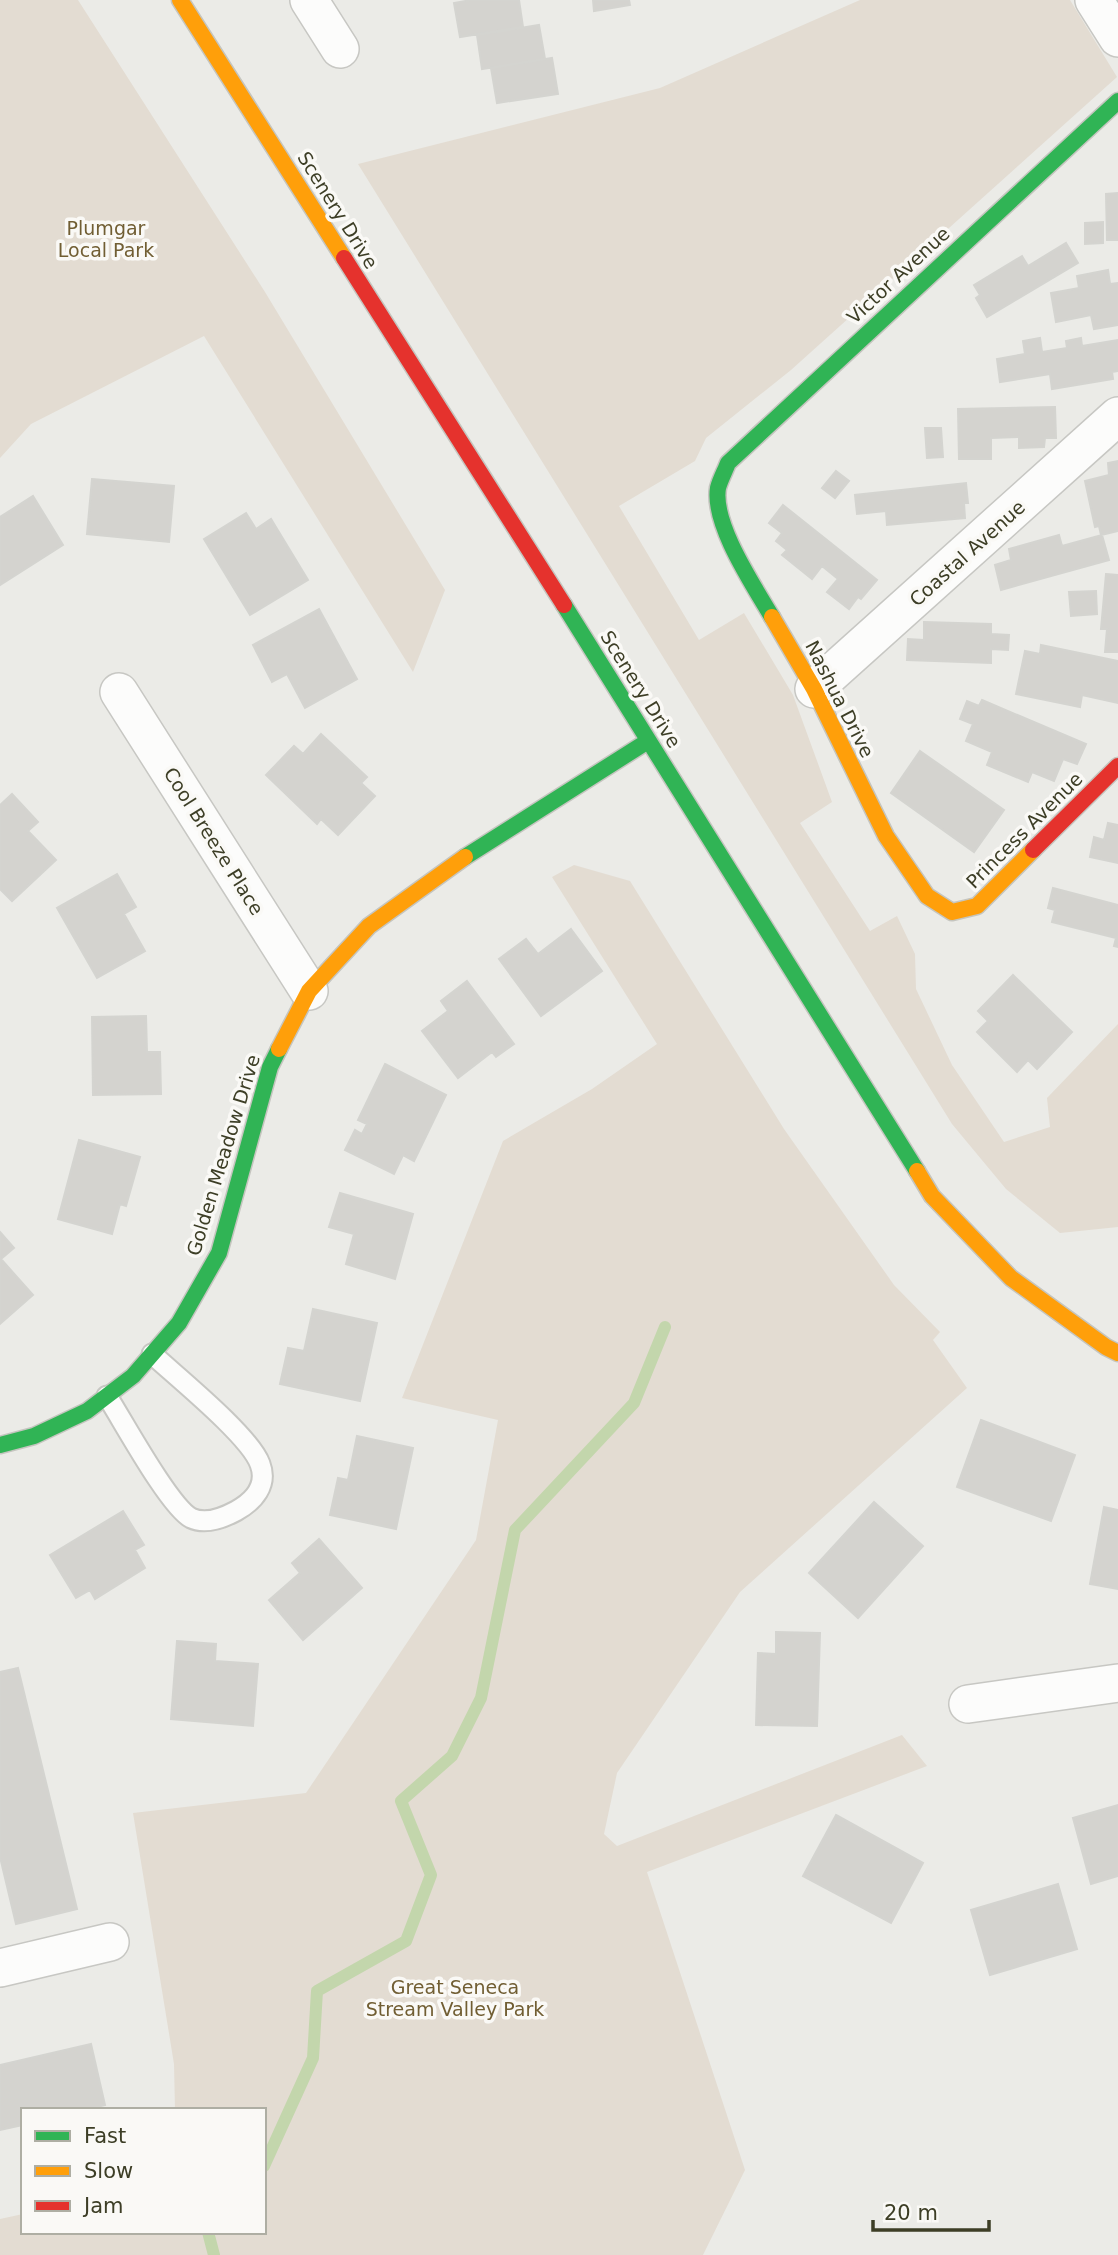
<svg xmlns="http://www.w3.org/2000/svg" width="1118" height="2255" viewBox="0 0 1118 2255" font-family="'DejaVu Sans',sans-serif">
<rect width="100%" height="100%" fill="#ebebe7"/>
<!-- green -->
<path fill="#e3dcd2" d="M0 0H78L265 292 445 590 413 672 204 336 31 424 0 458Z
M860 0H1070L1117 77 791 370 706 438 695 461 619 506 699 640 744 613 793 695 832 802 800 823 870 931 897 916 915 954 916 989 952 1065 1004 1142 1050 1127 1047 1098 1118 1024V1227L1060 1233 1006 1189 952 1124 358 164 660 88Z
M574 865 630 881 784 1129 894 1285 940 1332 933 1340 967 1388 740 1592 617 1773 604 1834 617 1846 902 1735 927 1766 647 1872 745 2170 703 2255H0V2219L23 2214V2232H264V2110H175L174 2064 133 1813 306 1793 476 1540 498 1420 402 1398 503 1141 592 1089 657 1044 552 877Z"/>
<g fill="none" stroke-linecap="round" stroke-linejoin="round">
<!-- stream -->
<path stroke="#c3d6ac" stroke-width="12" d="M264 2166 313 2058 317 1991 406 1941 431 1875 401 1801 452 1756 481 1698 515 1530 634 1403 665 1327
M208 2232 214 2255"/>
</g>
<!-- building -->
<path fill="#d4d3cf" stroke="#d4d4d0" stroke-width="2" d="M471 0H519L523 27 460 37 454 3Z
M593 0H629L630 5 594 11Z
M539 25 545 59 482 69 477 35Z
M552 58 558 94 497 103 491 68Z
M1118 193V240H1107L1106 194Z
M1103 222V243L1085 244V223Z
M1066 243 1078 263 987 317 976 298 980 295 974 285 1022 256 1028 266Z
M1108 270 1110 284 1118 283V325L1094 329 1091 315 1056 322 1051 293 1079 288 1077 276Z
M1040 338 1042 352 1067 348 1066 341 1081 338 1082 346 1118 340V371L1112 372 1113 379 1052 389 1050 374 1000 382 997 359 1025 354 1023 341Z
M1055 407 1056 438H1045L1044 447 1019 448V437L991 438V459H959L958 409Z
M925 428H941L943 457 927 458Z
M1118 461V531L1101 535 1099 526 1095 527 1085 481 1109 475 1108 463Z
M836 471 849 481 835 498 822 488Z
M92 479 174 486 169 542 87 534Z
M966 483 968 503H964L965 518 887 525 886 511 857 514 855 495Z
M33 496 63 545 0 585V517Z
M783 505 877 580 861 599 858 597 849 609 827 592 838 579 822 566 812 579 782 555 787 550 776 541 782 533 769 523Z
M246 513 256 529 271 519 308 580 250 615 204 539Z
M1059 535 1062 546 1102 535 1109 560 1001 590 995 565 1011 560 1009 549Z
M1106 574 1118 575V652H1105L1107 629H1101Z
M1096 591 1097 614 1071 616 1069 592Z
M319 609 357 679 305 708 287 674 272 682 253 645Z
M924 622 991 624V634L1009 635 1008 650 991 649V663L907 660 908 639 924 640Z
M1041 645 1118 661V703L1082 695 1080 707 1016 694 1025 651 1040 654Z
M982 700 1086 744 1077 764 1063 759 1054 781 1032 772 1028 782 987 765 992 752 966 741 973 724 960 719 967 701 979 706Z
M321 734 367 777 361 783 375 796 338 835 321 819 317 824 266 775 294 746 303 754Z
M920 751 1004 810 974 852 891 793Z
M12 794 38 822 28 831 56 860 12 901 0 889V805Z
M1108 823 1118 825V863L1090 857 1094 837 1104 840Z
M117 874 136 907 124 914 145 951 97 978 57 908Z
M1053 888 1118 905V947L1114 946 1116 938 1052 922 1055 910 1048 908Z
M571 929 602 971 541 1016 499 959 526 939 538 954Z
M1013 975 1072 1032 1037 1069 1028 1060 1017 1072 977 1032 988 1021 978 1011Z
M467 981 514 1044 496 1057 492 1052 458 1078 422 1031 448 1011 441 1001Z
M146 1016 147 1052H160L161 1094 93 1095 92 1017Z
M385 1064 446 1095 414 1161 403 1155 394 1174 345 1150 355 1130 362 1134 367 1124 358 1120Z
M79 1140 140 1157 126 1206 120 1204 112 1234 58 1219Z
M340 1193 413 1214 395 1279 346 1264 354 1234 329 1227Z
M0 1232 14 1248 1 1259 33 1295 0 1324Z
M313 1309 377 1323 360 1401 280 1384 288 1348 304 1351Z
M981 1420 1075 1455 1051 1521 957 1487Z
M357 1436 413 1448 396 1529 330 1515 338 1478 348 1480Z
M874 1502 923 1546 858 1618 809 1573Z
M1104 1507 1118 1510V1589L1090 1584Z
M123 1511 144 1545 135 1550 145 1568 95 1599 90 1590 76 1598 50 1555Z
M319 1539 362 1588 303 1640 269 1600 300 1573 292 1563Z
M776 1632 820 1633 817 1726 756 1725 758 1653 776 1654Z
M177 1641 216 1644 215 1661 258 1664 253 1726 171 1719Z
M18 1668 77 1909 16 1924 0 1857V1672Z
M1118 1805V1876L1091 1884 1073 1818Z
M836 1815 923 1863 891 1923 803 1876Z
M1058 1884 1077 1949 990 1975 971 1910Z
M91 2044 105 2105 85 2110H23V2125L0 2130V2065Z"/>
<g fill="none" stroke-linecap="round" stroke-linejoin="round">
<!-- lane casing -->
<g stroke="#c7c7c3" stroke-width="23">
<path id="lane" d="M107 1396C123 1421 169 1506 191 1518 206 1525 223 1518 236 1511 254 1501 268 1485 260 1464 250 1436 177 1377 152 1354"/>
</g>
<!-- street casing -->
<g stroke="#c7c7c3" stroke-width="40">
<path id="street" d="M309 0 340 49
M1094 0 1118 38
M814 689 1118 416
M119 692 309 991
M968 1704 1118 1683
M0 1968 110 1942"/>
</g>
<!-- fast casing -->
<g stroke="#c5c5bf" stroke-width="19">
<path id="fast" d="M564 605 917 1171
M772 617C754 586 712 524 718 488 720 480 725 471 728 463L1118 101
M465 857 648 741
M0 1445 34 1436 87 1411 133 1376 179 1323 219 1253 270 1067 279 1049"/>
</g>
<!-- slow casing -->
<g stroke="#c5c5bf" stroke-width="19">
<path id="slow" d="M180 0 344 258
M772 617 814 689 886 836 927 896 952 912 977 906 1033 850
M279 1049 309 991 369 926 465 857
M917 1171 932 1196 1011 1278 1106 1347 1118 1353"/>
</g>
<!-- jam casing -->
<g stroke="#c5c5bf" stroke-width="19">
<path id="jam" d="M344 258 564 605
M1033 850 1118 766"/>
</g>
<!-- lane -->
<use href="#lane" stroke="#fcfcfb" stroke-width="19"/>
<!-- street -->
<use href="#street" stroke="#fcfcfb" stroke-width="37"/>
<!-- fast -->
<use href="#fast" stroke="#30b455" stroke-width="16"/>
<!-- slow -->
<use href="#slow" stroke="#ff9f0a" stroke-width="16"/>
<!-- jam -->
<use href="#jam" stroke="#e5322d" stroke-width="16"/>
</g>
<g text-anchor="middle" stroke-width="7" stroke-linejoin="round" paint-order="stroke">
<!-- street labels -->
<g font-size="19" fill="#3d3e26" stroke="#faf9f6">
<text transform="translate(338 210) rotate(58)" y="7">Scenery Drive</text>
<text transform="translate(898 275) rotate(-43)" y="7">Victor Avenue</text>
<text transform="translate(967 553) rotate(-42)" y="7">Coastal Avenue</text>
<text transform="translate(641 689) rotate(58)" y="7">Scenery Drive</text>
<text transform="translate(840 699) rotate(63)" y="7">Nashua Drive</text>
<text transform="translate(1024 830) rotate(-45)" y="7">Princess Avenue</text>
<text transform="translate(214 841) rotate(58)" y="7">Cool Breeze Place</text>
<text transform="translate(223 1155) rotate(-73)" y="7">Golden Meadow Drive</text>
</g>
<!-- park labels -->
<g font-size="19" fill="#715e33" stroke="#faf9f6">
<text x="106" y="235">Plumgar<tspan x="106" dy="22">Local Park</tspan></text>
<text x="455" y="1994">Great Seneca<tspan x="455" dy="22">Stream Valley Park</tspan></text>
</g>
</g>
<!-- legend -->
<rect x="21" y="2108" width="245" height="126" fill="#faf9f6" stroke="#aeaea3" stroke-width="2"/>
<rect x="35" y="2131" width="35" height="10" fill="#30b455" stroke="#aeaea3" stroke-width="2"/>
<text x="84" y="2143" font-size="21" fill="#3d3e26">Fast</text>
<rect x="35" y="2166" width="35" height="10" fill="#ff9f0a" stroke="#aeaea3" stroke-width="2"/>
<text x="84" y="2178" font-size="21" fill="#3d3e26">Slow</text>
<rect x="35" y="2201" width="35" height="10" fill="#e5322d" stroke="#aeaea3" stroke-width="2"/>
<text x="84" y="2213" font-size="21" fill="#3d3e26">Jam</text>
<!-- scale -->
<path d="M873 2220v10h116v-10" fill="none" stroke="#3d3e26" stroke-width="3.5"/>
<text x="884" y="2220" font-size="21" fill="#3d3e26" stroke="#faf9f6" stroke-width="5" paint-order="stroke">20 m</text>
</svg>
